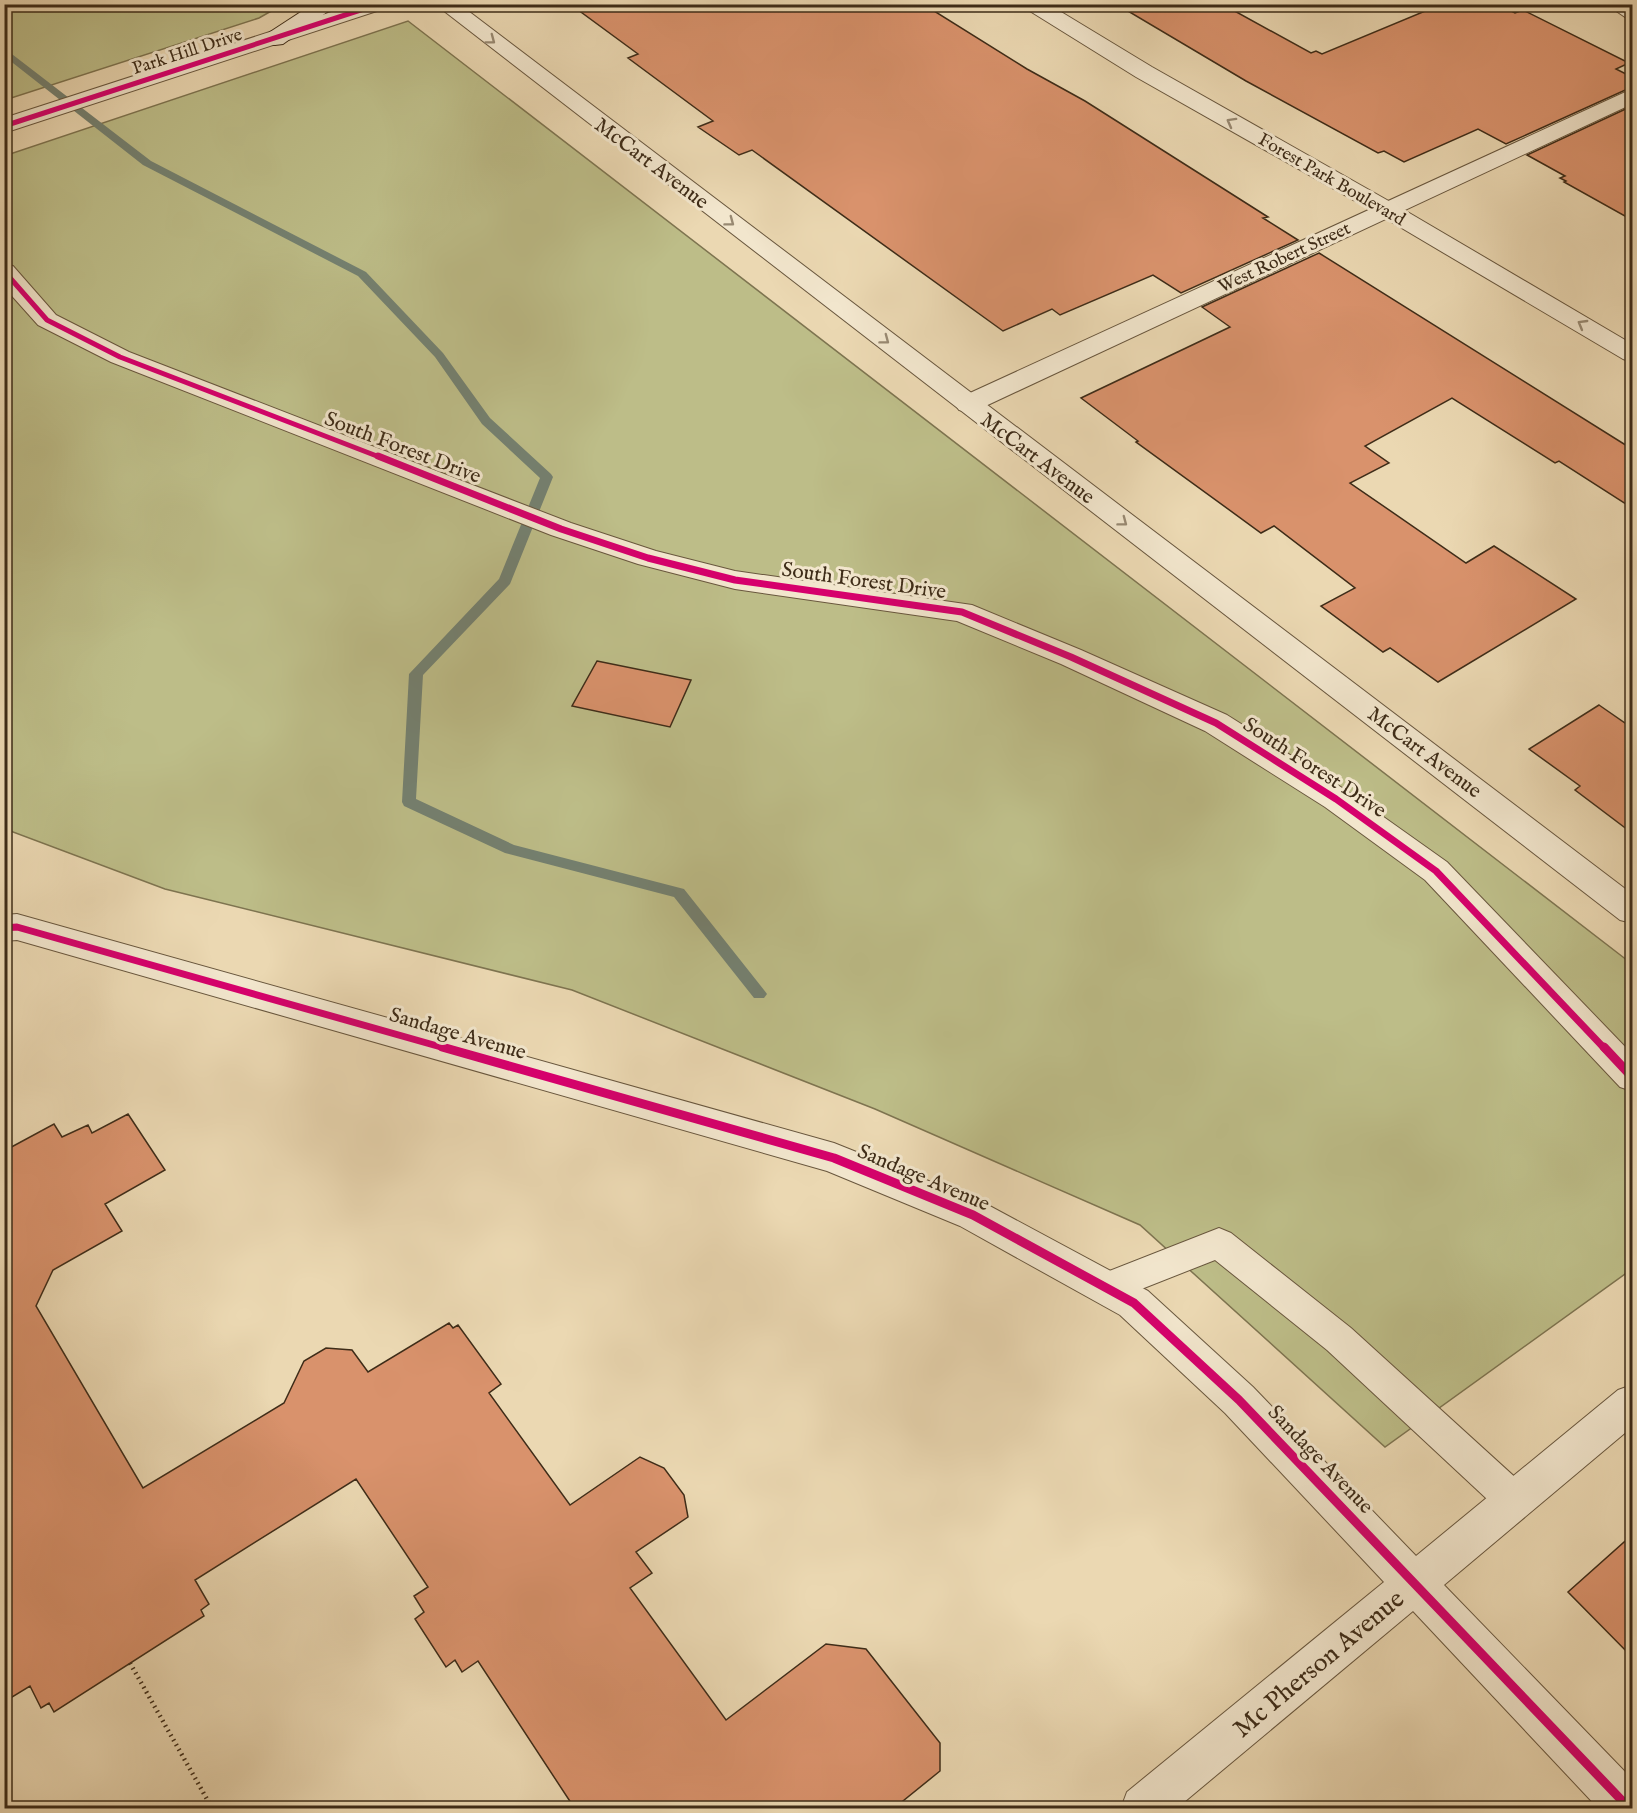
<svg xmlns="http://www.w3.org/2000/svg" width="1637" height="1813" viewBox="0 0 1637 1813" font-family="'IM FELL English',serif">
<rect width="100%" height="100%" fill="#ebd8b2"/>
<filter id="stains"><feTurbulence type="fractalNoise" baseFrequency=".00333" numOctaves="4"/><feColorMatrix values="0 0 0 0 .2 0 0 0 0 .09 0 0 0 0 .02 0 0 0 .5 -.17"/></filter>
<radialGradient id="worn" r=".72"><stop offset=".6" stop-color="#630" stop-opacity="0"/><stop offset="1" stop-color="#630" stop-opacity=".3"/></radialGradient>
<!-- green -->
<path fill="#bdbd88" stroke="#7e7450" stroke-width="1.5" d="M4 5 5 4 282 5 259 18 5 100Z
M408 21 1632 964V1269L1385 1447 1140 1225 875 1109 572 990 165 889 5 829 4 156Z"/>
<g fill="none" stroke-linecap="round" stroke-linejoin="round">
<!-- stream -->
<path fill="#748171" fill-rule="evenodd" d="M4 48 151 161 366 272 443 353 490 418 551 474 553 477 510 584 423 675 416 799 514 845 684 889 764 990 767 994 764 998H754L674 897 505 853 404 806 402 802 409 674 499 579 540 478 482 424 435 357 358 276 143 165 4 56Z"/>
</g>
<!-- building -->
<path fill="#d9926c" stroke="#3e2c18" stroke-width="1.5" d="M570 4H923L1027 69 1085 101 1268 217 1263 218 1298 240 1181 293 1153 275 1060 315 1052 309 1003 331 752 150 739 155 698 127 713 121 628 58 638 54Z
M1116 4H1222L1311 53 1316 51 1322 54 1442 4H1497L1515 13 1523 10 1629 63 1616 69 1632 77V87L1506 144 1478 129 1404 162 1384 151 1378 153 1246 81Z
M1632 106V220L1564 182 1566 181 1560 178 1565 176 1527 155Z
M1319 253 1632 449V508L1559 461 1555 463 1452 398 1365 446 1389 463 1350 483 1466 563 1494 546 1576 599 1438 682 1390 648 1383 652 1321 606 1355 588 1274 526 1261 533 1136 442 1138 441 1081 398 1230 327 1202 307Z
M597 661 691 680 670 727 572 706Z
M1599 705 1632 728V833L1575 790 1580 786 1529 749Z
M128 1114 165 1170 105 1204 122 1231 53 1270 36 1306 143 1488 284 1403 304 1361 326 1348 352 1350 368 1372 449 1323 453 1328 458 1325 501 1384 489 1393 570 1505 640 1457 664 1468 684 1495 688 1517 636 1552 652 1573 630 1588 726 1720 826 1644 866 1649 940 1743V1771L893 1809H575L478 1661 462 1672 455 1660 446 1667 415 1619 424 1612 414 1596 428 1587 356 1479 195 1580 209 1604 201 1610 204 1616 54 1712 49 1703 41 1708 30 1686 4 1702V1151L54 1124 62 1137 88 1125 92 1133Z
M1632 1535V1657L1568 1592Z"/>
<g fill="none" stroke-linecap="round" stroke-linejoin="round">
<!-- service casing -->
<g stroke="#69573e" stroke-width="2">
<path id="service" d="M1219 1228 1231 1233 1351 1328 1528 1489 1534 1501 1528 1513 1515 1518 1502 1513 1327 1350 1215 1260 1106 1303 1094 1299 1089 1288 1094 1277Z"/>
</g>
<!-- minor casing -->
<g stroke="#69573e" stroke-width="2">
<path id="minor" d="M1606 4H1632V19L1625 17Z
M1632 89V104L977 410 968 412 959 410 955 404 959 398Z
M4 264 13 266 56 315 129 352 571 523 656 551 735 571 972 605 1081 650 1227 715 1347 791 1447 862 1632 1054V1091L1620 1087 1425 880 1325 807 1205 731 1061 664 957 621 735 589 638 564 551 535 111 362 38 325 4 287Z
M17 914 834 1143 986 1204 1148 1291 1253 1387 1416 1556 1618 1390 1632 1385V1427L1444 1585 1632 1779V1808H1598L1413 1611 1177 1808H1121L1127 1792 1384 1582 1225 1413 1120 1315 960 1226 827 1171 17 940 4 941V915Z"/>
</g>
<!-- tertiary casing -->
<g stroke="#69573e" stroke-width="2">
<path id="tertiary" d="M356 4H389L386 8 4 133V118Z
M435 4H459L1632 894V923L1620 920Z
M1022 4H1048L1152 67 1394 204 1632 344V362L1623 359 1378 214 1136 77 1025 8Z"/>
</g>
<!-- secondary casing -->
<g stroke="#3e2c18" stroke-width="2">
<path id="secondary" d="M313 4H338L283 44 275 45 267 44 264 39 267 34Z"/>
</g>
<!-- path -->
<path stroke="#3e2c18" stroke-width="4.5" stroke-dasharray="1.5 4" stroke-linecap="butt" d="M130 1663 212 1808"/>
<!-- service -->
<use href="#service" fill="#f2e6cd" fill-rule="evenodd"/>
<!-- minor -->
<use href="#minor" fill="#f2e6cd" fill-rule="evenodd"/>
<!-- tertiary -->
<use href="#tertiary" fill="#f2e6cd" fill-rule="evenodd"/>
<!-- secondary -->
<use href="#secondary" fill="#f2e6cd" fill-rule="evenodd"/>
<!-- cycleway-far2 casing -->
<g stroke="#f2e6cd" stroke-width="8">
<path id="cycleway-far2" d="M4 126 379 4
M4 271 47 320 120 357 382 458"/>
</g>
<!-- cycleway-far1 casing -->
<g stroke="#f2e6cd" stroke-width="10">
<path id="cycleway-far1" d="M378 456 561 529 648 558 735 580 962 612 1071 657 1216 723 1336 799 1436 871 1605 1049
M4 928 17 927 448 1049"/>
</g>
<!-- cycleway casing -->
<g stroke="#f2e6cd" stroke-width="13">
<path id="cycleway" d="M442 1047 834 1158 973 1215 1134 1303 1239 1400 1629 1808
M1604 1047 1632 1077"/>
</g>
<!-- cycleway-far2 -->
<use href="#cycleway-far2" stroke="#d6006c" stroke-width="5"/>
<!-- cycleway-far1 -->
<use href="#cycleway-far1" stroke="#d6006c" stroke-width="7"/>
<!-- cycleway -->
<use href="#cycleway" stroke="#d6006c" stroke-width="9"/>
</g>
<!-- one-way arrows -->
<defs><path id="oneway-chevron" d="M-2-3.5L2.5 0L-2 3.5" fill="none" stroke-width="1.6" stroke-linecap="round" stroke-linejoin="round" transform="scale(1.5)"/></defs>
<g stroke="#988972">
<use href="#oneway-chevron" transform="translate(491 40) rotate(37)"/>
<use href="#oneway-chevron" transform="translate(1231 122) rotate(-151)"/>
<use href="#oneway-chevron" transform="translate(730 222) rotate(37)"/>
<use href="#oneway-chevron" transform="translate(1582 324) rotate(-150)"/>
<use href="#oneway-chevron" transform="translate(885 340) rotate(37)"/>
<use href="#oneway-chevron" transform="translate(1123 522) rotate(37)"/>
</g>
<g text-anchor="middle" stroke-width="6" stroke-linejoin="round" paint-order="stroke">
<!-- far-street labels -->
<g font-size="18" fill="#3e2c18" stroke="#f2e6cd">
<text transform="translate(187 51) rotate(-18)" y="6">Park Hill Drive</text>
<text transform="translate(1332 179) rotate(30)" y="6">Forest Park Boulevard</text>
<text transform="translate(1284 257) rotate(-25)" y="6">West Robert Street</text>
</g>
<!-- street labels -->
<g font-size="21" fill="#3e2c18" stroke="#f2e6cd">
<text transform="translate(652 163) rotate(37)" y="7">McCart Avenue</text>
<text transform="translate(403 447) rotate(21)" y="7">South Forest Drive</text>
<text transform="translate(1038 458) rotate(37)" y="7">McCart Avenue</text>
<text transform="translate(864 580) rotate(8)" y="7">South Forest Drive</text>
<text transform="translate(1425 752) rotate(37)" y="7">McCart Avenue</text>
<text transform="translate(1315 767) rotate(33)" y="7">South Forest Drive</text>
<text transform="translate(458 1033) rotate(16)" y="7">Sandage Avenue</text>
<text transform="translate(924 1177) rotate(23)" y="7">Sandage Avenue</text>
<text transform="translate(1321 1459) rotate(46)" y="7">Sandage Avenue</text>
</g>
<!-- near-street labels -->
<g font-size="26" fill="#3e2c18" stroke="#f2e6cd">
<text transform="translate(1318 1663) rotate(-40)" y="9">Mc Pherson Avenue</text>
</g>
</g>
<!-- margin -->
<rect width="1637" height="1813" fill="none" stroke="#ebd8b2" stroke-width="24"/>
<rect x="6" y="6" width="1625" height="1801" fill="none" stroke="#3e2c18" stroke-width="3"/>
<rect x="12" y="12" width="1613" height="1789" fill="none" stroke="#3e2c18" stroke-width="1.5"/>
<rect width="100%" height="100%" filter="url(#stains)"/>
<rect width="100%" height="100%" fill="url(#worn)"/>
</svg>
